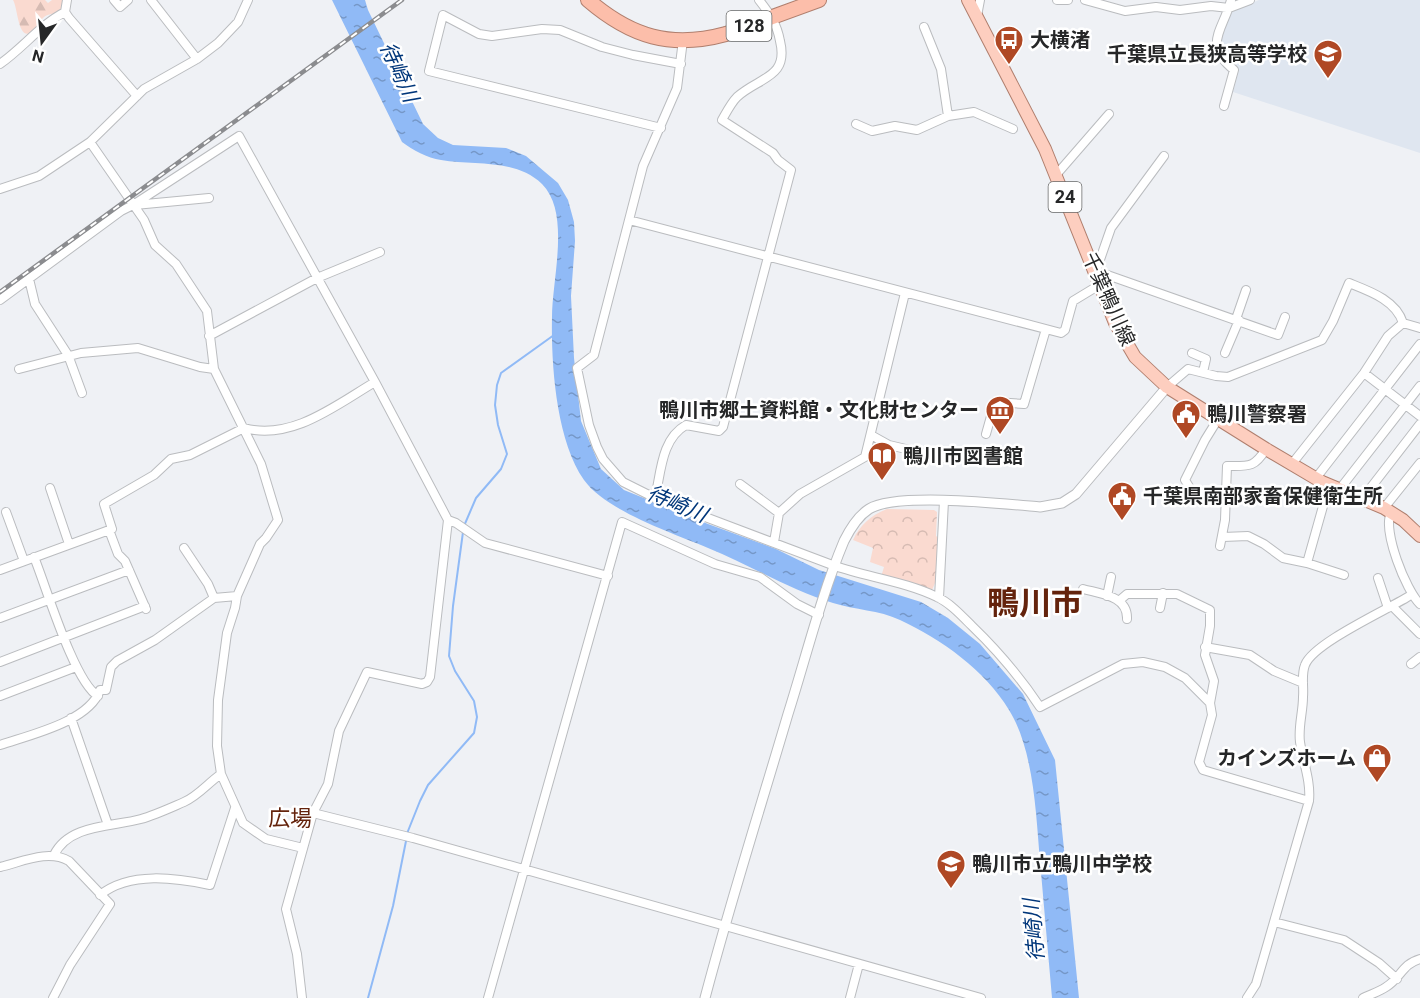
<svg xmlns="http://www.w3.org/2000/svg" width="1420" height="998" viewBox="0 0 1420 998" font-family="Roboto,'Noto Sans JP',sans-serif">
<defs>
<pattern id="forest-firs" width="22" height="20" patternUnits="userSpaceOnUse" patternTransform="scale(1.5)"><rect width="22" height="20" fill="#fadad0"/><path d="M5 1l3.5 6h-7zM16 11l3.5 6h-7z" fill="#d6bbb3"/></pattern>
<pattern id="park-crowns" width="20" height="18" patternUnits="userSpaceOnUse" patternTransform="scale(1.5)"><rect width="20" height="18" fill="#fadad0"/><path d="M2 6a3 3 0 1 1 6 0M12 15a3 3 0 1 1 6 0" fill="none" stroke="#d6bbb3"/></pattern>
<pattern id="water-ripples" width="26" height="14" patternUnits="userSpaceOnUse" patternTransform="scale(1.5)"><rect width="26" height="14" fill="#90baf6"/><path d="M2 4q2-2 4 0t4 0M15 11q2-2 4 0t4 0" fill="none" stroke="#7597c7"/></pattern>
</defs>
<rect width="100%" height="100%" fill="#eff1f5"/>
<!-- built -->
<path fill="#dfe6f0" d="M1259 0H1420V153L1233 92 1239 70 1222 56 1220 41 1232 12Z"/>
<!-- forest -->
<path fill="url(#forest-firs)" d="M13 0H45L48 3 52 0H65C59 19 55 10 44 17 39 21 37 29 32 32 18 42 18 8 13 0Z"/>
<!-- park -->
<path fill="url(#park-crowns)" d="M887 509 934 510 937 512 936 536 939 538 935 583 932 590 881 577 884 567 870 562 873 548 853 540C860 525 871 515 887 509Z"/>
<!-- water -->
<path fill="url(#water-ripples)" d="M332 0H365L368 10 423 124 438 138 453 145 506 148 526 156 558 183 568 200 574 222 575 241 571 296 574 358 581 421 601 469 624 490 708 524 776 549 819 570 921 602 948 618 980 644 1023 694 1055 760 1079 998H1052C1048 952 1044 907 1040 861 1036 815 1034 750 1009 710 985 670 941 639 900 620 879 610 855 610 833 603 790 590 750 565 708 548 673 533 606 511 584 480 556 440 551 364 552 317 552 279 571 213 542 184 515 158 474 166 441 160 427 158 413 150 402 142Z"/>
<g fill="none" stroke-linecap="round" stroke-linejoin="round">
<!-- stream -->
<path stroke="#90baf6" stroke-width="2" d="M464 526 476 498 501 469 507 454 498 425 495 405 497 385 501 373 554 335
M368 998 393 906 408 831 420 801 428 785 474 733 477 717 474 701 455 671 449 656 453 606 463 532"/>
<!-- minor casing -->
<g stroke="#babcbf" stroke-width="10">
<path id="minor" d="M67 0 65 12 69 18 137 96
M114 0 120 7 128 0
M151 0 197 59
M1057 0H1068
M1085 0 1125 11 1156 7 1180 10 1211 6 1229 8 1250 0
M977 16 980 0
M924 27 941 69 948 116
M683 40 677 88 643 166 594 355 577 368 589 425 597 447 603 459 623 482 655 498 835 566C867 577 907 582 937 597 950 603 961 615 972 626 998 651 1020 677 1040 707L1123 664 1143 662 1165 667 1185 678 1210 703 1212 715 1199 762 1203 770 1309 801
M0 64C23 48 40 25 65 12
M1224 106 1234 70C1202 44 1223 31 1231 0
M856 124 872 131 895 126 917 130 948 116 974 112 1013 129
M661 128 429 71 443 15 479 34 492 36 542 29 560 30 602 47 633 55 681 64
M90 142 144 220 155 245 176 264 207 311 214 369 261 464 278 520 266 538 260 544 237 596 235 608 227 633 218 700 217 746 221 774 243 823 266 839 303 848
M1164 156 1111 228 1096 271 1278 335 1285 317
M1056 175 1109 114
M0 189 39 176 90 142 144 89 197 59 218 43 238 22 248 0
M135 205 209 198
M629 220 1061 333 1065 330 1073 301 1101 284
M29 279 35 304 68 355 82 393
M0 300 121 211 133 205 239 136 375 382 448 520 430 677 427 682 422 684 367 672 339 731 328 784 313 813 286 909 297 954 302 998
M1236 319 1246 290
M209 336 317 278 380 252
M1192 353 1206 359 1203 372
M1225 353 1239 320
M19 369 81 353 138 348 200 367 214 369
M1364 373 1420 416
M1167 387 1188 369 1216 376 1228 377 1322 340 1333 321 1349 283C1369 291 1396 300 1403 323L1420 328
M986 434 995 402 1024 404 1046 329
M871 435 889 445 944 458 971 455
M1291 465 1364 373 1388 336 1403 323
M1316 478 1420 344
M740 484 779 513
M50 488 69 544
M1339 490 1420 386
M1193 493 1185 480 1205 440 1218 419
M655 498C661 473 661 439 686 425L719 431 723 427 791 170 778 160 773 153 722 120C726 113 731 103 737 97 759 77 789 78 780 41 777 24 770 14 759 0
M1362 499 1420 424
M1384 508 1420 463
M6 512 24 561
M1391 513C1382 530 1406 591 1420 604
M448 520 456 523 485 543 608 576
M109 530 118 554 125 561 146 609
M1223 537 1248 536 1264 544 1283 558 1307 563 1344 575
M774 542 779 513 800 494 865 457 905 293
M1220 546 1225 520 1227 466C1249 466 1254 468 1266 449
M184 548 208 584 214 598
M34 557C46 586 74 682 98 696
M1307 563 1329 485
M0 570 112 529 104 504 154 475 171 459 190 455 244 428C292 441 336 405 375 382
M1378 578 1388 608
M1083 589C1101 594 1128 596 1127 619
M1107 596 1111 577
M939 598 944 501
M1120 600 1127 594H1177L1210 610V626L1205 655 1214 681 1210 703
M1392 606 1420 634
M1160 608 1163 593
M0 618 129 570
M1205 647 1250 655 1274 671 1303 683
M0 662 145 606
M1411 664 1420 657
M0 696 76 667
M71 718 108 825
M0 745C29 735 89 722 100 690H106L111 667 117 661 155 640 214 598 237 596
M313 813 413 838 981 998
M54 855C69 824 112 827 141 819 155 815 170 808 184 802 198 796 208 783 221 774
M0 867C22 862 48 849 69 861L110 904 70 965 53 998
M100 895C130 871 176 878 210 885L235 808
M1274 922 1344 940 1379 963 1397 979
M488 998 622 522 715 564 760 577 797 604 819 615
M850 998 859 964
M1247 998 1256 984 1309 801C1311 781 1303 762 1300 742 1298 727 1303 712 1303 697 1304 686 1301 675 1305 665 1313 643 1389 609 1411 595
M1363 998C1371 994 1379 992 1386 987 1401 978 1402 964 1420 959"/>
</g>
<!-- tertiary casing -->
<g stroke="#babcbf" stroke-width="11">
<path id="tertiary" d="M705 998C730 903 760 809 788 714 806 657 821 596 844 541 850 529 858 516 869 509 896 492 1006 504 1040 507L1062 503 1076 494 1167 387"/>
</g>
<!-- primary casing -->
<g stroke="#b07f6e" stroke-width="14">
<path id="primary" d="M968 0 1045 149 1115 323 1135 357 1167 387 1266 449 1322 482 1384 508 1403 520 1420 536"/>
</g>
<!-- trunk casing -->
<g stroke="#b07f6e" stroke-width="16">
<path id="trunk" d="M588 0C631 37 671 49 726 34L819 0"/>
</g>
<!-- minor -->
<use href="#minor" stroke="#fff" stroke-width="8"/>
<!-- tertiary -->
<use href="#tertiary" stroke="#fff" stroke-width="9"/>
<!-- primary -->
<use href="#primary" stroke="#fdcebf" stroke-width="12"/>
<!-- trunk -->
<use href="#trunk" stroke="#fcbeaa" stroke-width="14"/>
<!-- rail casing -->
<g stroke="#8b8c8f" stroke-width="4.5">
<path id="rail" d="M0 292 402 0"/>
</g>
<!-- rail -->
<use href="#rail" stroke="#fff" stroke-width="2" stroke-dasharray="7" stroke-linecap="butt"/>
</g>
<!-- icons -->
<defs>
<g id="bus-pin" transform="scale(1.5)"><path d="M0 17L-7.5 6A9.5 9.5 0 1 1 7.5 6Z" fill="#af4824" stroke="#fff"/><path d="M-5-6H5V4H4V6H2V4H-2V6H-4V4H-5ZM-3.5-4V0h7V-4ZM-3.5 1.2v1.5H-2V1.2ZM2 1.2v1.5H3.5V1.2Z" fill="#fff"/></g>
<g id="school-pin" transform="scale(1.5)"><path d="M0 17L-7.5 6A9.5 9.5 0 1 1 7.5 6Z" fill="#af4824" stroke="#fff"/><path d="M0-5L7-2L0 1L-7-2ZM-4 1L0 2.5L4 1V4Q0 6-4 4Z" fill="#fff"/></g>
<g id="museum-pin" transform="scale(1.5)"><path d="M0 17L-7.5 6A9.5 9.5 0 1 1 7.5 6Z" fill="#af4824" stroke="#fff"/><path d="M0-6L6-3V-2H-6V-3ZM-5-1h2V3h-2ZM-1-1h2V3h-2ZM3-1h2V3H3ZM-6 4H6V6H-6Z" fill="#fff"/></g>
<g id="civic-pin" transform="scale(1.5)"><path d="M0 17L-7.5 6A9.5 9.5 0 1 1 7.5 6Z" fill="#af4824" stroke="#fff"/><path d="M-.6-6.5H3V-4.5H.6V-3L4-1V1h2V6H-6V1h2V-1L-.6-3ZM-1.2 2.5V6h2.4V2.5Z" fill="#fff"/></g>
<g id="library-pin" transform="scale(1.5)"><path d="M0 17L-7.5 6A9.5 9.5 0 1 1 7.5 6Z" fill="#af4824" stroke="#fff"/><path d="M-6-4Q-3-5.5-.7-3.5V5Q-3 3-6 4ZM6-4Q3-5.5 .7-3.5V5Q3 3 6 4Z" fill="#fff"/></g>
<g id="shop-pin" transform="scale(1.5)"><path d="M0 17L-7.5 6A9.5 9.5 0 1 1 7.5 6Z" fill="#af4824" stroke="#fff"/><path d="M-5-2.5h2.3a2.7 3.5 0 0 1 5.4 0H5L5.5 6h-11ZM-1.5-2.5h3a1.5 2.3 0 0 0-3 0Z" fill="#fff"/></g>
</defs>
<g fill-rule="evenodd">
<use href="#bus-pin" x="1009" y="40"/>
<use href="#school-pin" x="1328" y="54"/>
<use href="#museum-pin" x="1000" y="410"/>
<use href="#civic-pin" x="1186" y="414"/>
<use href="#library-pin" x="882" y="456"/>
<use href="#civic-pin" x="1122" y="496"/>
<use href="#shop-pin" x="1377" y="758"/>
<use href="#school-pin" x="951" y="864"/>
</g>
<g text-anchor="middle" stroke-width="5" stroke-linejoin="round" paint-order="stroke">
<!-- shield labels -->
<g fill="#fff" stroke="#676868" stroke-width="1.5">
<rect x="726.5" y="11" width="45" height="30" rx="4.5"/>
<rect x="1048.5" y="182" width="33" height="30" rx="4.5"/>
</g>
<g font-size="18" font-weight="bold" fill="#262728">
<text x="749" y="32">128</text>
<text x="1065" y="203">24</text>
</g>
<!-- poi labels -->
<g font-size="20" font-weight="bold" fill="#262728" stroke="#fff" text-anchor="start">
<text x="1030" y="47">大横渚</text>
<text x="1307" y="61" text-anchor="end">千葉県立長狭高等学校</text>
<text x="979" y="417" text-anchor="end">鴨川市郷土資料館・文化財センター</text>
<text x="1207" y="421">鴨川警察署</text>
<text x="903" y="463">鴨川市図書館</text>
<text x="1143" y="503">千葉県南部家畜保健衛生所</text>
<text x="1356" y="765" text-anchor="end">カインズホーム</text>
<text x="972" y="871">鴨川市立鴨川中学校</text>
</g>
<!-- street labels -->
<g font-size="20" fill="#262728" stroke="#fff">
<text transform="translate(1109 299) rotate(66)" y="7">千葉鴨川線</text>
</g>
<!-- water labels -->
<g font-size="21" font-style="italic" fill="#00367a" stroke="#fff">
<text transform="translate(399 72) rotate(66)" y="7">待崎川</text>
<text transform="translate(677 504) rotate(23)" y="7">待崎川</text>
<text transform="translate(1034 930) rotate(-95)" y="7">待崎川</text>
</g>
<!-- quarter labels -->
<g font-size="22" fill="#64230c" stroke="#fff">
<text x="290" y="826">広場</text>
</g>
<!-- town labels -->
<g font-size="32" font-weight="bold" fill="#64230c" stroke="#fff">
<text x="1035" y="614">鴨川市</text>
</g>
</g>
<!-- north arrow -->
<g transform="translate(42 42) rotate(195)" stroke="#ffffff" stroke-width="4.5" paint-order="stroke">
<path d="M0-4.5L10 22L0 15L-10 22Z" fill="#262728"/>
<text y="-9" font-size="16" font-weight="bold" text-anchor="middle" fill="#262728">N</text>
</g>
</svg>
